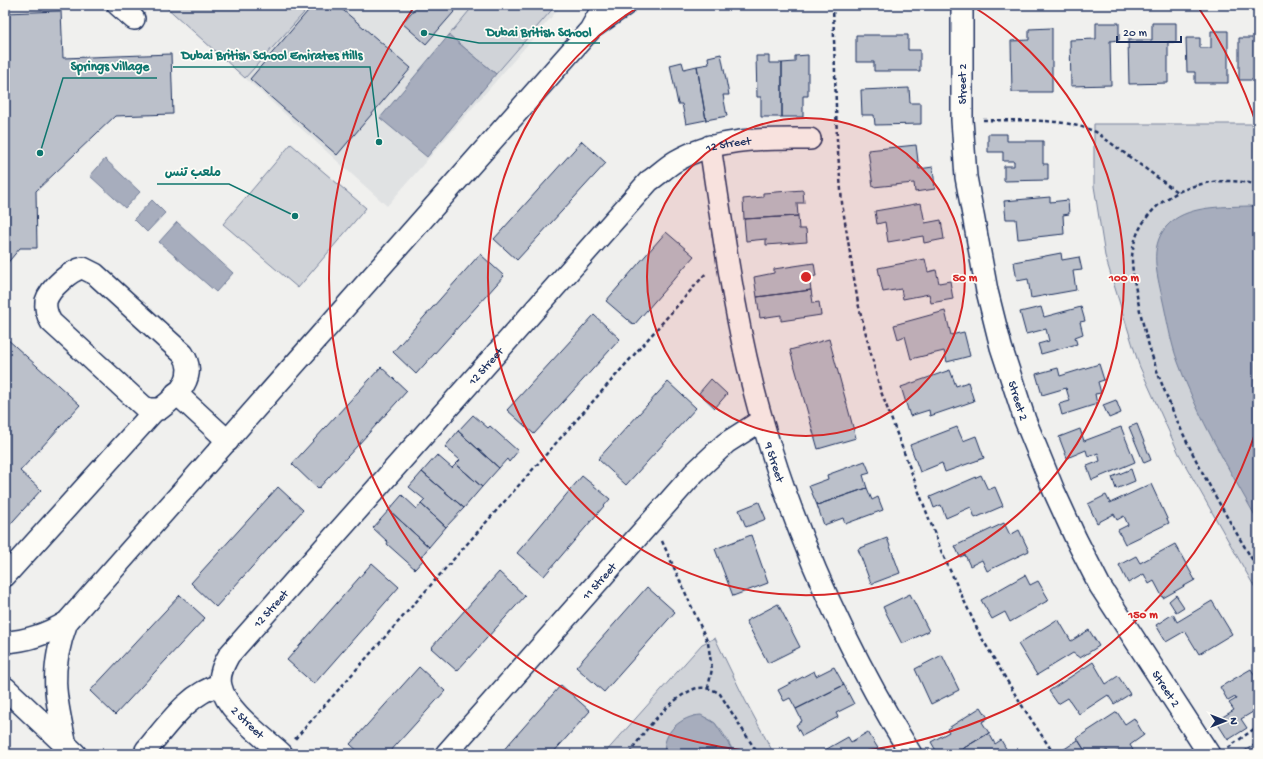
<svg xmlns="http://www.w3.org/2000/svg" width="1263" height="759" viewBox="0 0 1263 759" font-family="'Gochi Hand','Playpen Sans Arabic',sans-serif">
<rect width="100%" height="100%" fill="#f0f0ee"/>
<filter id="ink" filterUnits="userSpaceOnUse"><feTurbulence type="fractalNoise" baseFrequency=".025" numOctaves="2"/><feDisplacementMap in="SourceGraphic" scale="8" xChannelSelector="R" yChannelSelector="G"/><feConvolveMatrix kernelMatrix="1 2 1 2 8 2 1 2 1" color-interpolation-filters="sRGB"/></filter>
<g filter="url(#ink)">
<!-- built -->
<path fill="#e0e2e3" d="M164 5H562L387 206Z"/>
<!-- green -->
<path fill="#d0d3d8" stroke="#76819b" d="M164 5H311L245 78Z
M474 5H556L496 74 449 35Z
M1094 124H1258V593L1179 454 1139 365 1105 256 1094 186Z
M291 144 366 208 298 288 223 224Z
M715 638 745 700 774 754H735C725 737 717 715 694 716L664 749 665 754H604L702 644Z"/>
<!-- water -->
<path fill="#a7adbd" stroke="#6f7b97" d="M449 35 496 74 427 157 380 118Z
M105 159 140 192 125 208 90 176Z
M152 200 165 213 147 232 134 219Z
M1249 206 1258 207V521C1229 469 1198 418 1178 362 1170 341 1167 318 1162 297 1157 274 1149 247 1166 227 1185 205 1222 207 1249 206Z
M177 222 233 273 216 292 159 242Z
M701 715 715 723 735 754H665C661 732 682 716 701 715Z"/>
<!-- building -->
<path fill="#bbc0ca" stroke="#1b2f5e" d="M313 5H337L411 68 337 155 250 79Z
M418 5H460L426 44 402 23Z
M61 11 63 58 171 54 173 114 115 116 36 191 37 248H20L5 266V13Z
M1096 23H1119V40L1110 41 1111 85 1071 86 1070 40 1096 39Z
M1152 23H1176V42H1168V83L1129 84 1128 40H1152Z
M1052 28V92H1012L1011 41 1029 40V29Z
M1211 31H1228V83H1195V72H1187L1186 38H1200V48H1211Z
M856 35H908V50H920V71H874V62H856Z
M1239 38H1258V80H1239Z
M721 54 729 95H723L727 116 706 120 697 66 709 64 708 57Z
M808 55V96H803V117H782V63L795 62V56Z
M756 56H769V63H782V117H761V97H757Z
M682 62 684 69 697 66 706 120 686 124 682 104H678L670 65Z
M909 88 910 103H921V124L875 125 874 115H862L861 90Z
M988 134H1007V141H1043V164H1048V180L1004 181V166H1014V161H1003V152H988Z
M582 141 606 163 517 260 494 239Z
M916 145 919 169 933 167 935 189 915 192 914 183 873 187 868 150Z
M803 190 804 203H797L798 216 744 219 743 199 763 197V193Z
M1050 197V202L1068 200 1069 214 1063 215 1064 234 1018 239 1016 219H1006L1004 201Z
M921 203 925 223 941 220 944 239 924 243 923 236 888 242 885 222 877 224 875 211Z
M798 216 799 229H806L807 242 766 245V239L746 241 744 219Z
M666 232 694 256 634 325 606 301Z
M1061 253 1062 260 1079 257 1082 270 1073 271 1076 290 1031 298 1028 279 1017 281 1014 262Z
M480 254 504 276 416 374 393 352Z
M925 259 928 272 936 270 939 283 950 281 953 299 931 303 929 294 903 299 901 289 883 292 878 268Z
M814 263 816 276 809 277 811 290 757 297 754 277 774 273V269Z
M811 290 813 303 819 302 821 315 781 321V315L760 318 757 297Z
M1041 307 1044 317 1081 307 1085 321 1080 322 1083 334 1075 337 1077 344 1041 354 1038 344 1049 341 1046 329 1026 334 1020 312Z
M945 311 951 335 964 332 970 356 947 362 944 351 911 359 905 336 898 339 894 325Z
M594 315 620 339 534 434 507 410Z
M5 337 80 405 20 471 41 490 5 530Z
M829 339 856 438 818 449 790 350Z
M1099 364 1104 380 1098 382 1101 393 1095 394 1097 404 1062 415 1059 404 1070 401 1066 388 1042 395 1036 374 1058 368 1060 376Z
M381 367 407 391 318 489 292 464Z
M950 370 956 386 968 382 974 401 930 416 929 410 910 416 901 387Z
M711 379 727 394 715 408 699 393Z
M668 382 696 408 626 485 598 459Z
M1116 400 1121 413 1109 418 1103 405Z
M473 415 488 428 490 426 518 451 509 462 507 459 499 468 458 431Z
M1137 424 1151 460 1144 463 1129 427Z
M957 427 963 441 976 436 984 458 945 472 942 463 920 472 910 445Z
M1121 427 1135 462 1092 480 1087 466 1100 461 1098 453 1088 457 1086 450 1067 458 1059 437 1080 429 1084 441Z
M458 431 499 468 482 487 456 464 460 460 445 447Z
M437 455 452 468 456 464 482 487 464 508 422 472Z
M865 461 870 473 863 475 867 488 817 505 809 486 828 479 827 475Z
M1131 469 1135 481 1116 489 1112 477Z
M422 472 464 508 446 527 421 504 425 500 409 487Z
M981 475 988 490 995 487 1003 506 975 518 971 507 946 518 941 505 934 508 930 497Z
M582 476 610 499 544 576 517 553Z
M1151 484 1169 523 1125 544 1118 530 1128 525 1124 516 1117 520 1114 514 1097 523 1088 504 1106 495 1110 503Z
M278 487 303 510 216 607 191 583Z
M867 488 872 500 878 497 883 510 845 524 843 518 824 525 817 505Z
M402 495 417 509 421 504 446 527 429 547 389 510Z
M759 502 766 519 746 527 739 510Z
M389 510 429 547 421 557 424 559 415 569 387 544 388 542 373 528Z
M1004 523 1010 535 1019 530 1029 551 987 571 982 560 970 566 965 555 960 557 955 546Z
M751 535 768 583 733 596 715 549Z
M887 538 900 573 871 584 858 549Z
M1175 544 1195 580 1163 598 1154 581 1149 584 1144 574 1128 583 1119 565 1136 556 1140 563Z
M372 563 399 587 314 684 287 660Z
M499 572 525 596 457 671 431 648Z
M1025 575 1030 585 1038 581 1049 600 1010 622 1005 612 992 619 981 600Z
M647 587 675 612 604 692 576 667Z
M910 594 929 631 902 644 883 607Z
M180 595 205 618 115 715 90 691Z
M1176 595 1184 607 1176 612 1169 601Z
M1212 601 1232 634 1199 654 1185 631 1166 642 1156 625 1173 614 1177 622Z
M778 604 800 647 768 663 746 621Z
M1058 619 1071 641 1089 630 1099 646 1080 658 1073 653 1037 675 1018 644Z
M942 655 959 690 931 704 915 669Z
M1093 662 1106 684 1118 676 1130 694 1114 704 1108 695 1079 714 1068 698 1058 704 1049 691Z
M419 667 445 691 388 754H361L350 744Z
M834 667 844 685 796 709 790 698 784 701 778 690 814 671 816 676Z
M1251 669 1258 681V709L1241 719 1247 728 1228 740 1216 721 1234 710 1229 703 1236 699 1235 697 1228 701 1220 687Z
M561 685 590 711 552 754H500Z
M844 685 854 704 836 713 838 717 802 736 796 725 802 721 796 709Z
M981 707 988 718 982 722 989 733 954 754H938L931 742 949 732 947 729Z
M1117 712 1125 724 1134 718 1144 735 1130 745 1133 750 1128 754H1121L1119 751 1110 754 1107 750 1101 754H1087L1077 738Z
M868 732 879 750 872 754H818L848 737 851 742Z
M989 733 995 744 1001 740 1008 752 1004 754H954Z
M1078 740 1087 754H1066L1063 750Z
M1258 742V754H1240Z"/>
<g fill="none" stroke-linecap="round" stroke-linejoin="round">
<!-- minor casing -->
<g stroke="#1b2f5e" stroke-width="24">
<g id="minor">
<path d="M118 5 134 19"/>
<path id="s1" d="M962 5V120L966 177 987 291 1001 347 1025 420 1054 491 1076 539 1100 586 1209 754"/>
<path d="M595 26 625 5"/>
<path id="s2" d="M710 146C724 238 736 331 762 420 796 537 847 650 911 754"/>
<path d="M83 268 95 274 183 354C198 376 178 396 160 409H148L143 406 51 322C47 315 45 308 46 301 50 288 71 270 83 268Z"/>
<path d="M176 393 228 441"/>
<path d="M5 576 155 410"/>
<path d="M5 642C28 641 47 634 67 622L590 30 604 5"/>
<path d="M66 745C55 697 49 670 67 622"/>
<path d="M146 750C167 726 188 693 220 685"/>
<path id="s3" d="M282 754C264 737 226 711 221 686 218 675 224 664 229 655L649 181C658 175 666 167 676 161 717 137 764 139 810 139"/>
<path id="s4" d="M446 754 694 473 726 443 762 420"/>
</g>
</g>
<!-- major casing -->
<g stroke="#1b2f5e" stroke-width="25">
<path id="major" d="M5 688 75 754"/>
</g>
<!-- path -->
<path stroke="#1b2f5e" stroke-width="2.5" stroke-dasharray="4 3" stroke-linecap="butt" d="M833 5 837 140 842 203 858 303 880 389 942 553 980 635 1019 701 1054 754
M983 120C1021 121 1061 117 1096 132L1177 192
M1258 185C1229 177 1194 181 1168 198 1148 211 1133 232 1132 258 1132 273 1136 290 1139 306 1158 400 1209 488 1258 569
M662 541 708 643 712 669 708 688
M295 739 707 272
M1228 748 1258 726
M630 754C641 733 671 698 694 689 703 686 713 689 720 694L758 754"/>
<!-- minor -->
<use href="#minor" stroke="#fdfcf7" stroke-width="21"/>
<!-- major -->
<use href="#major" stroke="#fdfcf7" stroke-width="22"/>
</g>
</g>
<!-- distance rings -->
<circle cx="806" cy="277" r="159" fill="#d62828" fill-opacity=".12"/>
<g fill="none" stroke="#d62828" stroke-width="2">
<circle cx="806" cy="277" r="159"/>
<path d="M972 6A318 318 0 1 1 640 6"/>
<path d="M1257 428A476 476 0 1 1 414 7M1198 7A476 476 0 0 1 1257 126"/>
</g>
<g text-anchor="middle" stroke-width="3.5" stroke-linejoin="round" paint-order="stroke">
<!-- street labels -->
<g font-size="12" fill="#1b2f5e" stroke="#fdfcf7">
<text transform="translate(962 84) rotate(-90)" y="4">Street 2</text>
<text dy="4" stroke="none"><textPath href="#s3" startOffset="848">12 Street</textPath></text>
<text dy="4" stroke="none"><textPath href="#s3" startOffset="512">12 Street</textPath></text>
<text dy="4" stroke="none"><textPath href="#s1" startOffset="402">Street 2</textPath></text>
<text dy="4" stroke="none"><textPath href="#s2" startOffset="323">9 Street</textPath></text>
<text dy="4" stroke="none"><textPath href="#s4" startOffset="231">11 Street</textPath></text>
<text dy="4" stroke="none"><textPath href="#s3" startOffset="188">12 Street</textPath></text>
<text dy="4" stroke="none"><textPath href="#s1" startOffset="727">Street 2</textPath></text>
<text transform="translate(248 722) rotate(44)" y="4">2 Street</text>
</g>
</g>
<circle cx="806" cy="277" r="6" fill="#d62828" stroke="#fdfcf7" stroke-width="2"/>
<g font-size="12" text-anchor="middle" font-weight="bold" fill="#d62828" stroke="#fdfcf7" stroke-width="3.5" stroke-linejoin="round" paint-order="stroke">
<text x="965" y="281">50 m</text>
<text x="1124" y="281">100 m</text>
<text x="1143" y="618">150 m</text>
</g>
<!-- callouts -->
<path fill="none" stroke="#0f766e" stroke-width="1.5" d="M424 33L479 43H600M379 142L370 67H173M40 153L63 78H157M295 216L229 184H157"/>
<g fill="#0f766e" stroke="#fdfcf7" stroke-width="1.5">
<circle cx="424" cy="33" r="4"/>
<circle cx="379" cy="142" r="4"/>
<circle cx="40" cy="153" r="4"/>
<circle cx="295" cy="216" r="4"/>
</g>
<g font-size="13" text-anchor="middle" font-weight="bold" fill="#0f766e" stroke="#fdfcf7" stroke-width="3.5" stroke-linejoin="round" paint-order="stroke">
<text x="539" y="36">Dubai British School</text>
<text x="272" y="59">Dubai British School Emirates Hills</text>
<text x="110" y="70">Springs Village</text>
<text x="193" y="176">ملعب تنس</text>
</g>
<!-- margin -->
<rect width="1263" height="759" fill="none" stroke="#fdfcf7" stroke-width="20"/>
<rect x="10" y="10" width="1243" height="739" fill="none" stroke="#1b2f5e" stroke-width="1.5" filter="url(#ink)"/>
<!-- north arrow -->
<g transform="translate(1225 721) rotate(90)" stroke="#fdfcf7" stroke-width="3" paint-order="stroke">
<path d="M0-3L7 15L0 10L-7 15Z" fill="#1b2f5e"/>
<text y="-6" font-size="11" font-weight="bold" text-anchor="middle" fill="#1b2f5e">N</text>
</g>
<!-- scale -->
<path d="M1117 36v6h64v-6" fill="none" stroke="#1b2f5e" stroke-width="2"/>
<text x="1123" y="36" font-size="12" fill="#1b2f5e" stroke="#fdfcf7" stroke-width="3" paint-order="stroke">20 m</text>
</svg>
